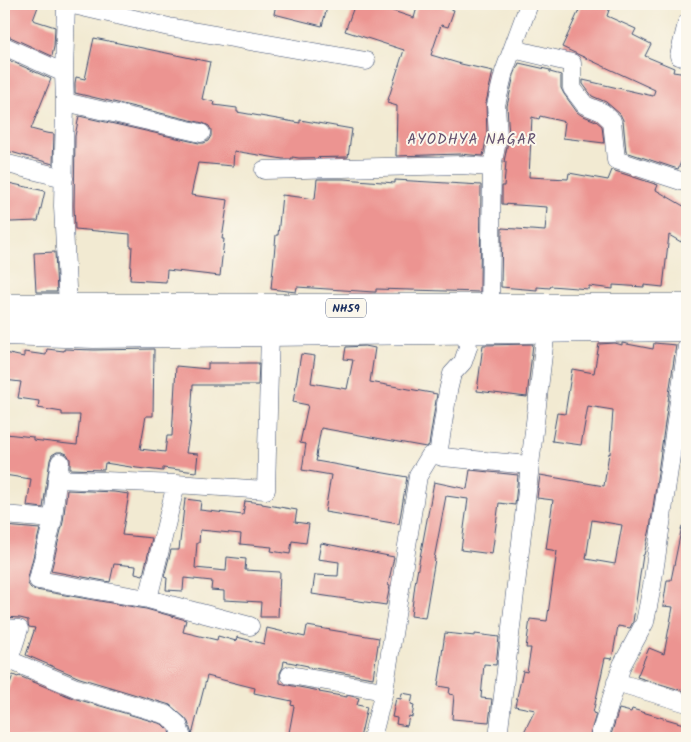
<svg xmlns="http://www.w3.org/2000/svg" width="691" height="742" viewBox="0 0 691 742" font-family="Kalam,sans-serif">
<rect width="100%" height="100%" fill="#fbf7ec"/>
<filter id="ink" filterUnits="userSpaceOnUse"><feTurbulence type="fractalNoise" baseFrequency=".02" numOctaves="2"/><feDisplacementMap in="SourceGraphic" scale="10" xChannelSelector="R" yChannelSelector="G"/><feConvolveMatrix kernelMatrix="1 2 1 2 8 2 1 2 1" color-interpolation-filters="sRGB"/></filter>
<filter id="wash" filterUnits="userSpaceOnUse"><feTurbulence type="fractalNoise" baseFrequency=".0096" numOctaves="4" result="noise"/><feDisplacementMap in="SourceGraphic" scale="20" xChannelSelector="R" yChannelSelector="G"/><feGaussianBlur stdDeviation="1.12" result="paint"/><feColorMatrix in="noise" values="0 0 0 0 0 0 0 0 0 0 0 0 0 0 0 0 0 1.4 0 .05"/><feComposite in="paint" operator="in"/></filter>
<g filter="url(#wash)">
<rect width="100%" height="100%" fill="#f2ead2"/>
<g id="blocks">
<!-- building -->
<path fill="#ec9491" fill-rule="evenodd" d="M6 4H39L33 20 55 27 54 47 52 56 8 36H4V10Z
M276 4H328L322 26 274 14Z
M355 4H372L414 18 418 4H434L454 10 448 27 441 25 431 55 461 64 493 71 486 103 487 135 483 156 460 154 396 156 397 106 387 103 404 50 345 31Z
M582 4H611L607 16 636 29 633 35 651 44 645 56 674 68 673 72 687 74V148L678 169 626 152 623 120 620 114 606 102 592 96 583 84V80L653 96 655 90 562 47Z
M94 38 210 62 202 99 215 102 214 105 237 108V112L300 123V120L352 129 348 157 299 158 292 157V159H283L234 151 233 166 198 163 191 195 228 200 222 239H224L220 276 167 270 166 282 130 280 132 246H130V234L75 229 74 206 75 136 79 116 199 143H204L208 141 211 136V130L209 126 203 123 75 93V83L76 77 85 79Z
M4 58 51 79 31 129 46 133 54 134 53 164 4 150Z
M519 63 550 70V72L561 75V88L564 94 577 112 581 115 596 121 602 126 604 143 563 138 565 122 540 116 539 119 532 117 529 177 568 179 569 173 608 180 612 170 658 185 656 190 687 208V231L681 242 669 235 663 287 644 285V287L613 285V289L589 286V289L551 286 550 288 537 287V290L501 287 502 228 545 231 547 207 502 204V186H504L506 162H504L509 136 507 106 514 75Z
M317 179H344L395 183V180L481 185 480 292 376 289V292H374L297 287 296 292 271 289 276 235H278L282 195 315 199Z
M4 182 45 191 38 221 11 222 4 220Z
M55 252 57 292H36L34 253Z
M615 343 622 345V343L653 349 654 343 676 345 650 529 644 555H643L633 622 630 628 618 626 612 659 605 658 593 713 596 714 589 738H521L535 710 515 706 523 671 527 672 531 648H526L530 619 547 621 557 551 546 549 553 500 537 498 540 475 604 486 609 453 610 454 613 410 588 406 581 445 552 441 557 413 565 414 572 369 594 373 599 344ZM592 520 622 525 615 564 586 559Z
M533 344 527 397 477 391 483 345Z
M365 346 375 348 370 382 437 394 429 445 426 447 321 428 316 456 317 457 316 461 407 477 399 524 325 512 331 475 302 470 306 444 300 443 308 405 293 402 301 354 315 356 311 383 347 389 353 360 344 359 346 347Z
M47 349 64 351V349L94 350 154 349 153 416H146L140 449 165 452 167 436H172L176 366 208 369V363H259L258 385H193L191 420 186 453 198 454 196 472 163 468V471L137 468 105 463 104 470 70 469V459L67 454 62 452H57L52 455 50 460 43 508 27 506 31 479 4 475V450L6 434 33 437V440L77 445 80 415H62V412L38 408 39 401 18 398 21 382 4 380V353L24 357V352L46 355Z
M470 470 518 475 515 505 499 503 492 554 461 550 468 499 446 496 434 559H435L425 618 411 616 415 584 434 482 467 489Z
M67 490 114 492 129 494 122 535 152 538 143 575 135 573 136 566 114 564 110 582 51 571 63 522Z
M185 499 201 501 200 510 243 515 245 501 262 503V504L297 510 295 522 309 524 306 543 292 541 290 554 271 551 272 547 240 544 241 534 200 530 199 543H197L195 568 226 571 227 557 246 559 245 570 280 572 278 617H260L261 602 224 600V591L211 590 212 581 184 578 183 591 166 590 167 578 164 577 171 550H179Z
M4 526 40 529 28 578V584L31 588 36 590 146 609 186 620 183 632 217 640 218 636 236 641 237 637 264 644 267 628 305 637 307 626 379 638 373 678 308 667V666L284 661 283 667 280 673V683L288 685 320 691 319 692 347 697V695L359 698 357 705 367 707 360 738H288L294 706 291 705 292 701 254 693 255 688 207 676 192 735 188 722 185 718 170 705 80 678 26 655 35 628 29 627 28 624V620L20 618 4 617Z
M682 526 687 527V692L637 677 649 648 664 654 673 607 663 606 667 580H671Z
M321 543 394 557 388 585 390 586 386 605 312 594 315 575 338 576 339 562 318 559Z
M445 633 475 636V634L499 637 496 665 484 664 481 698 492 699 489 722 452 719 454 695 449 694 450 688 438 686 442 661H441Z
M13 675 18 677 19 676 73 698 162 724 169 731 171 738H4V700Z
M402 693 413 695 411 704 414 705 412 717 409 716 407 726 396 724 397 718 392 717 396 698 401 699Z
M619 709 631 712 632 709 687 725V738H610Z"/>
</g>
</g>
<g filter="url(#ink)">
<use href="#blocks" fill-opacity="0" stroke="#3b4b6f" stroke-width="1"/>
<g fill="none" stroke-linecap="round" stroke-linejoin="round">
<!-- minor casing -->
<g stroke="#3b4b6f" stroke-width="19">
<path id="minor" d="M66 4 64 73 65 102 63 206 68 308
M69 4 169 27 366 61
M687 23 679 56 687 58
M4 46 64 73
M513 49 572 63V88L585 105 602 112 612 121 616 160 687 183
M65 102 201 133
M4 163 64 178
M264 170 460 165 492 167
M490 308 492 167 498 136 496 105 504 72 529 4
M438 455 448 391 452 374 463 362 468 347 465 330
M57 479 176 484 266 490 270 332
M176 484 148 599 250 626
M4 515 53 519 57 479 60 462
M53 519 38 580 148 599
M4 628 19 629 9 660 76 688 167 715 178 725 182 738
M290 675 384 691
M616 682 687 703
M372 738 384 691 418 476 430 456 438 455 442 457 530 465
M498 738 546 329
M599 738 622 665 645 622 652 586 687 346"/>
</g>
<!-- trunk casing -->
<g stroke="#3b4b6f" stroke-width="29">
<path id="trunk" d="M4 308H687
M4 331 94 334 687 327"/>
</g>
<!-- minor -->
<use href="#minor" stroke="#fff" stroke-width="18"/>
<!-- trunk -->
<use href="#trunk" stroke="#fff" stroke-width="28"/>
</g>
</g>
<g text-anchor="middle" stroke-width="4" stroke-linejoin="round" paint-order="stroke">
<!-- shield labels -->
<rect fill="#fbf7ec" stroke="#5e6b89" stroke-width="1" x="326" y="298.5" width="40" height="19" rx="4"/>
<g font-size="12" font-weight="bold" fill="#1b2f5e">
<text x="346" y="312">NH59</text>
</g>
<!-- neighbourhood labels -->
<g font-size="15" letter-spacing="1" fill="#645270" stroke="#fbf7ec">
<text x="472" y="144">AYODHYA NAGAR</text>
</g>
</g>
<!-- margin -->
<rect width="691" height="742" fill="none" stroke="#fbf7ec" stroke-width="20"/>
</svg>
